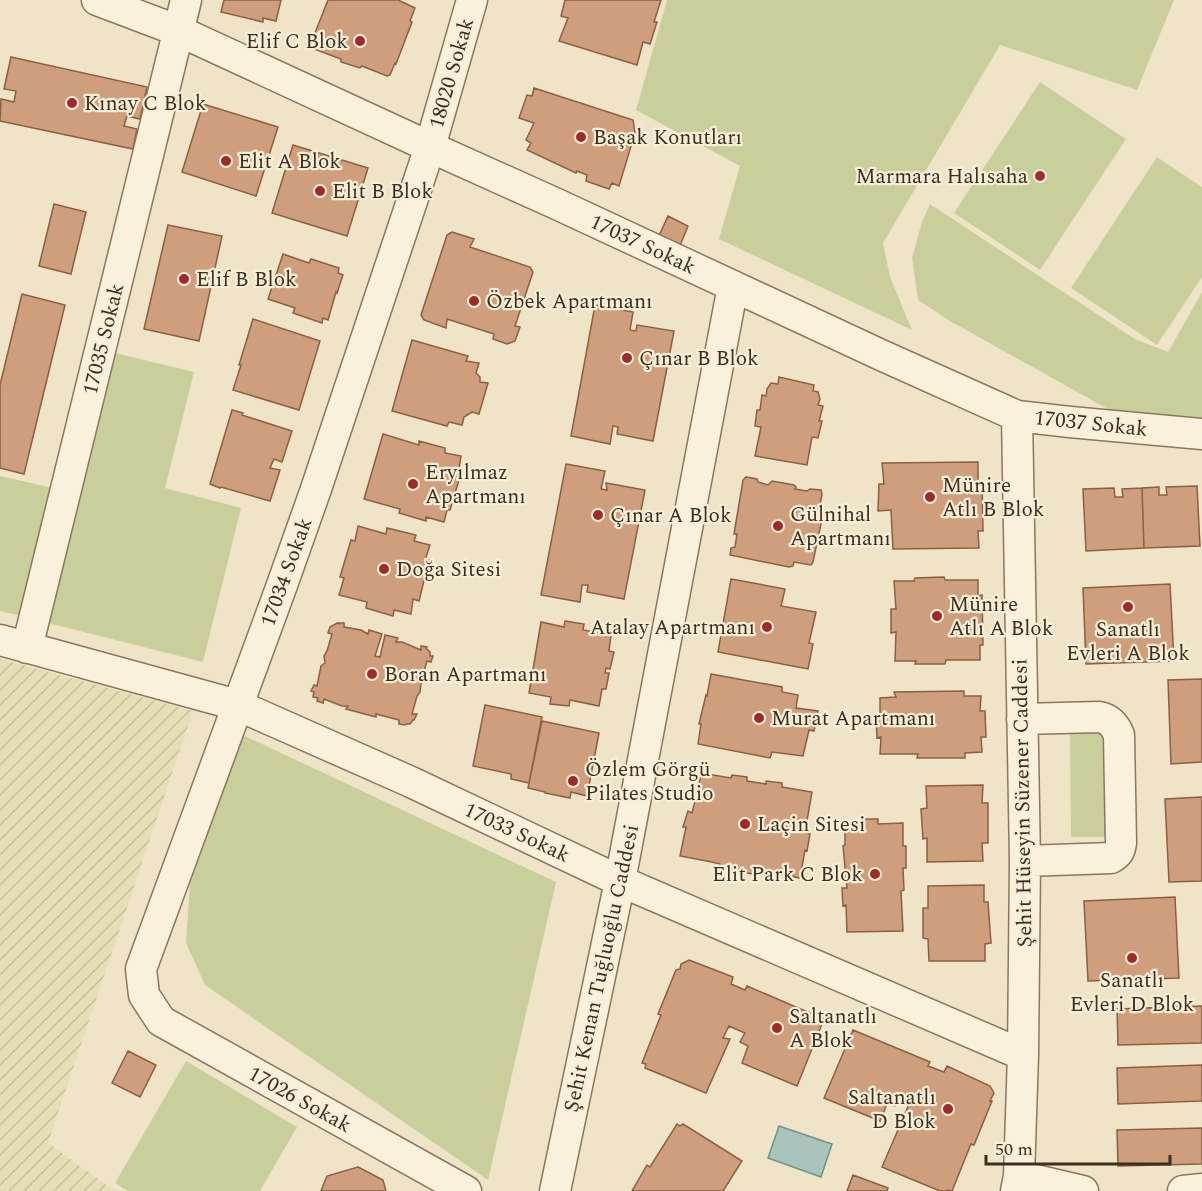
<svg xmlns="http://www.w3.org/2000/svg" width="1202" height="1191" viewBox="0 0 1202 1191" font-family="Spectral,serif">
<defs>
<pattern id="farmland-furrows" width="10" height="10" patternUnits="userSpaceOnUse" patternTransform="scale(1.5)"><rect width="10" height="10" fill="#e6deb5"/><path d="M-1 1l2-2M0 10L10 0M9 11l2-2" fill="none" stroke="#c6bf9b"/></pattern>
</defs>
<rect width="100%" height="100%" fill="#f0e4c8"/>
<!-- farmland -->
<path fill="url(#farmland-furrows)" d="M0 659 193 711 48 1143 115 1191H0Z"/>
<!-- green -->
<path fill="#c9cf9b" d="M667 0H1174L1137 90 1000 45 883 243 890 277 912 330 719 239 740 166 636 110Z
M1040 82 1126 139 1040 270 954 213Z
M1157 157 1202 187V277L1157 345 1071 288Z
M930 204 1135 339 1168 352 1202 292V419L1115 413 950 321 918 300 912 258 922 222Z
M115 353 194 372 165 488 241 508 203 662 48 623Z
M0 476 53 488 22 616 0 611Z
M230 729 556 882 488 1180 205 985 186 943 190 882Z
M1114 732 1115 837H1071L1070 733Z
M186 1061 297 1127 260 1191H128L115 1183Z"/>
<!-- water -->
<path fill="#a9c4bc" stroke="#6f938a" stroke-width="1.5" d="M779 1126 832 1144 821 1177 768 1158Z"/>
<!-- building -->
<path fill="#cf9f7d" stroke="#8d5f41" stroke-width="1.5" d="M224 0H281L276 21 263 18V22L221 12Z
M328 0H398L415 8 410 21 412 22 396 64 395 63 390 75 387 76 362 66 360 68 341 62V59L314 49V47L318 35 315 33Z
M565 0H661L654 22H657L650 44 643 42 637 65 559 41 568 18 561 16Z
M11 57 147 87 140 119 127 116 124 126 137 129 133 149 0 121 1 99 14 102 16 91 4 89Z
M534 88 633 120 635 133 619 186 612 183 609 189 586 181 587 175 577 171 576 173 527 150 531 143 526 140 534 123 519 118 527 95 532 96Z
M203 104 278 127 256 196 182 172Z
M293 145 368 168 347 236 272 213Z
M54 204 86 212 71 274 39 266Z
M668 216 688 226 679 248 658 238Z
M168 225 222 236 199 341 144 329Z
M452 232 474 239 470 247 530 267 533 272 515 326 520 327 515 341 507 344 493 339 494 334 447 319 446 328 424 320 421 315 447 235Z
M283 254 309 263 311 259 339 268 338 273 343 275 337 293 336 292 328 320 323 318 322 323 293 313 295 308 268 299Z
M22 294 65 305 24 474 0 468V385Z
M595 305 633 312 630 330 636 331 637 325 674 331 653 441 617 434 618 427 613 426 610 444 571 436Z
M253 319 320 341 299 410 233 390 241 365H239Z
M412 340 468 356 466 361 479 363 476 373 480 377V382L488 383 479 414 472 412 464 417 462 425 449 422 447 426 392 411Z
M779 377 814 385 813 391 818 392 820 399 818 405 823 406 819 421H822L818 438 812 437 807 465 755 456 761 427 755 426 757 410H760L762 395 766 396 767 389 771 383 778 384Z
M232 410 243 413 242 415 292 431 282 462 274 459 270 468 280 470 270 501 221 487 220 488 210 484Z
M383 434 419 445V441L445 448V453L461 456 459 469 462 470 450 510H447L444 522 426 517V521L399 513 400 509 364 499Z
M978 462V483L982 482 983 531H978L979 548 893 549 891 510 878 511 879 484H884L882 463Z
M566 464 605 471 601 489 607 490 606 483 645 490 624 599 587 592 588 585H582L580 602 541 595Z
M746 477 757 479 758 482 768 485 772 481 794 485 796 487 795 489 807 491 810 489 821 490 822 494 818 516 822 519 813 562 811 565 794 562 793 566 789 567 730 555 731 548 735 547 737 534H734L743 480Z
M1197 486 1200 546 1144 548 1142 488 1159 487V495H1167L1166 487Z
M1114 488 1115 497H1123L1122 489 1142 488 1144 548 1086 551 1083 489Z
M358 526 386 534 387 528 416 535 414 541 430 545 425 560H429L419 601 413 599 411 614 394 610 393 616 366 608 367 602 339 595 344 578 340 577 351 540 355 541Z
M944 577 945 580H978V596L982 595 983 645H980V660H946L945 664H915L916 661H895L896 632 891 633V609H896L894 581H914L915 578Z
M731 579 785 589 781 606 816 612 809 643 813 644 808 669 718 652Z
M1170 584 1174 661 1086 664 1083 588Z
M565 621 584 624 583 630 611 635 609 651 614 652 610 669 606 668 605 673H609L606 689H602L599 706 570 700 569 706 550 704 551 697 529 693 541 622 564 627Z
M337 623 340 624 339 623H344V627L361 630 368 634 369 630 382 634 375 656 380 657 385 635 398 638 396 642H402L421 650V646L427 647 426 648 430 652V656H433L431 662 427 661 422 678 423 682 421 684 420 692 417 696 412 714H417L414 720H413L410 724H406L405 725 399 724V720L376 714V717L346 709 348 706H342L324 699 323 703 317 701 318 698 313 697 314 692 311 691 314 685 317 686 321 666 325 663 324 656 327 651 332 634 328 633 330 627Z
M711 674 782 687V692L798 695 796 708 818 711 814 731 809 730 803 756 772 752 770 758 698 744 701 724H699L706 695 707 696Z
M1202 679V762L1171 764 1168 680Z
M964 691V696H981L980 711H985L986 737H981L982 752 965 753V758H917L918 754H880L881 737 877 738 876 714H880V698L896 697 894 692Z
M485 705 542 717 529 783 511 779V774L473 766Z
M542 721 599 733 587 796 571 792 570 798 545 793V792L528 788Z
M701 773 731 778 732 775 747 777V781L766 784V781L782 783V787L812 792 805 832 810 834 807 851 805 850 800 878 769 872 759 871V875L720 868V864L712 862 680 856 686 827H683L688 811 692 813 695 801H696Z
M983 785 982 803H988V843H982L983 861 927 862V838L923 839 921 809 927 808 926 786Z
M1202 797V881L1169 882 1165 799Z
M863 819H878V824L903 823V846H906V868H903L904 890 901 891 903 931 847 932 846 905 843 906 842 888H847L843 846 845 845V825L863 824Z
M984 885V902H988L991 943 985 944V961H929L928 939 923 938V908H928V886Z
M1175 897 1179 978 1088 981 1084 901Z
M689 960 733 977 731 984 745 990 747 986 824 1019 797 1086 742 1063 748 1046 740 1042 745 1033 729 1026 723 1038 730 1039 706 1093 645 1068 646 1064 642 1063 661 1015 658 1014 676 970 680 969 681 964Z
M1202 1006V1043L1118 1045 1117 1009Z
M853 1030 930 1062 928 1066 944 1072 947 1066 990 1086 994 1093 990 1101H992L974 1145 971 1144 952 1191 948 1190 947 1191H940L882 1167 910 1102 899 1098 895 1106 887 1104 880 1121 824 1098Z
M128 1051 156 1065 140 1097 112 1083Z
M1202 1065V1101L1118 1104 1117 1068Z
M677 1124 680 1126 683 1124 742 1161 723 1191H632L647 1165 650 1167Z
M1202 1128V1164L1118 1166 1117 1130Z
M358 1167 383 1180 386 1191H321L327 1176Z
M853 1175 888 1188 887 1191H847Z"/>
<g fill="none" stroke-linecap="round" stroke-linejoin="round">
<!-- minor casing -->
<g stroke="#8d765c" stroke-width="33">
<path id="minor" d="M97 0 179 31 430 147 559 205 881 355 1017 416 1070 422 1202 434
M0 640 237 705 411 782 620 881 1023 1055
M27 648 186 0
M1022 719 1099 717C1110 719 1115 725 1119 735L1121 843C1120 851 1118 854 1111 858L1025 861
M1019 1176 1083 1191
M466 1191 161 1021 144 995 141 969 282 585 316 489 430 147 472 0
M555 1191 620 881 733 286
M1016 1191 1019 1176 1023 1055 1025 861 1017 416
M1183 1191 1202 1189"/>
</g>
<!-- minor -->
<use href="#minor" stroke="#faf1dc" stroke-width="30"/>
</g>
<!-- markers -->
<g fill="#9e2a2b" stroke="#f7eed8" stroke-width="2">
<circle cx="360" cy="41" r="6"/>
<circle cx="72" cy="103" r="6"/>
<circle cx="581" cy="137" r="6"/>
<circle cx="226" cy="161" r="6"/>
<circle cx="1040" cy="176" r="6"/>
<circle cx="320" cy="191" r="6"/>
<circle cx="184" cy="279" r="6"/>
<circle cx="474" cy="301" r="6"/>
<circle cx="627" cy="358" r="6"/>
<circle cx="413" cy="484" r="6"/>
<circle cx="930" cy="497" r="6"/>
<circle cx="598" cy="515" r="6"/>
<circle cx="778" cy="526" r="6"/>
<circle cx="384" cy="569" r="6"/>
<circle cx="1128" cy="607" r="6"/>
<circle cx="937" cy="616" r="6"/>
<circle cx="767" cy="627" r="6"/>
<circle cx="372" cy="674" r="6"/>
<circle cx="759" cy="718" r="6"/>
<circle cx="573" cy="781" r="6"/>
<circle cx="745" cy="824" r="6"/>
<circle cx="875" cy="874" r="6"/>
<circle cx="1132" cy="958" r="6"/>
<circle cx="777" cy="1028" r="6"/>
<circle cx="948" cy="1109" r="6"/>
</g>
<g text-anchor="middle" stroke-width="4.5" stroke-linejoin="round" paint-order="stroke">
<!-- poi labels -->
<g font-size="21" fill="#3d2e20" stroke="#f7eed8" text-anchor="start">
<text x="348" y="48" text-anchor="end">Elif C Blok</text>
<text x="84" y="110">Kınay C Blok</text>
<text x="593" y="144">Başak Konutları</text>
<text x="238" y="168">Elit A Blok</text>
<text x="1028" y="183" text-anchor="end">Marmara Halısaha</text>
<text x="332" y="198">Elit B Blok</text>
<text x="196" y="286">Elif B Blok</text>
<text x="486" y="308">Özbek Apartmanı</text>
<text x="639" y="365">Çınar B Blok</text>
<text x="425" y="479">Eryılmaz<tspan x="425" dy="24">Apartmanı</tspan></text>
<text x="942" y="492">Münire<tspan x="942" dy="24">Atlı B Blok</tspan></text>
<text x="790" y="521">Gülnihal<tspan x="790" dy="24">Apartmanı</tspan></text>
<text x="610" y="522">Çınar A Blok</text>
<text x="396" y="576">Doğa Sitesi</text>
<text x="949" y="611">Münire<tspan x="949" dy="24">Atlı A Blok</tspan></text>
<text x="755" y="634" text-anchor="end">Atalay Apartmanı</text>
<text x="1128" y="636" text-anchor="middle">Sanatlı<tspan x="1128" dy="24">Evleri A Blok</tspan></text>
<text x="384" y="681">Boran Apartmanı</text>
<text x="771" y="725">Murat Apartmanı</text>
<text x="585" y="776">Özlem Görgü<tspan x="585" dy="24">Pilates Studio</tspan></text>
<text x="757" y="831">Laçin Sitesi</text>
<text x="863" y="881" text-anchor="end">Elit Park C Blok</text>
<text x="1132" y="987" text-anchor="middle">Sanatlı<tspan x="1132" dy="24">Evleri D Blok</tspan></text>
<text x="789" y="1023">Saltanatlı<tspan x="789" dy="24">A Blok</tspan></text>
<text x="936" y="1104" text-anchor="end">Saltanatlı<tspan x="936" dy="24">D Blok</tspan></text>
</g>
<!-- street labels -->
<g font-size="21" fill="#3d2e20" stroke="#f7eed8">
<text transform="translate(451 73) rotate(-74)" y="7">18020 Sokak</text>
<text transform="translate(643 244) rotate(25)" y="7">17037 Sokak</text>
<text transform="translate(103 339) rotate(-76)" y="7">17035 Sokak</text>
<text transform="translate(1091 423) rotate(6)" y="7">17037 Sokak</text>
<text transform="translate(286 572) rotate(-70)" y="7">17034 Sokak</text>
<text transform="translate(1022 803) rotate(-91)" y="7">Şehit Hüseyin Süzener Caddesi</text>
<text transform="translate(517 832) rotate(25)" y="7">17033 Sokak</text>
<text transform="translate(601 968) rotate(-78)" y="7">Şehit Kenan Tuğluoğlu Caddesi</text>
<text transform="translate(300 1099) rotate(29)" y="7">17026 Sokak</text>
</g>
</g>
<!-- scale -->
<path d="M986 1155v9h184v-9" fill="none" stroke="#3d2e20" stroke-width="3"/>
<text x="995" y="1155" font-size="18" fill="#3d2e20" stroke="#f7eed8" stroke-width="4.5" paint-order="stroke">50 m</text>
</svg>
